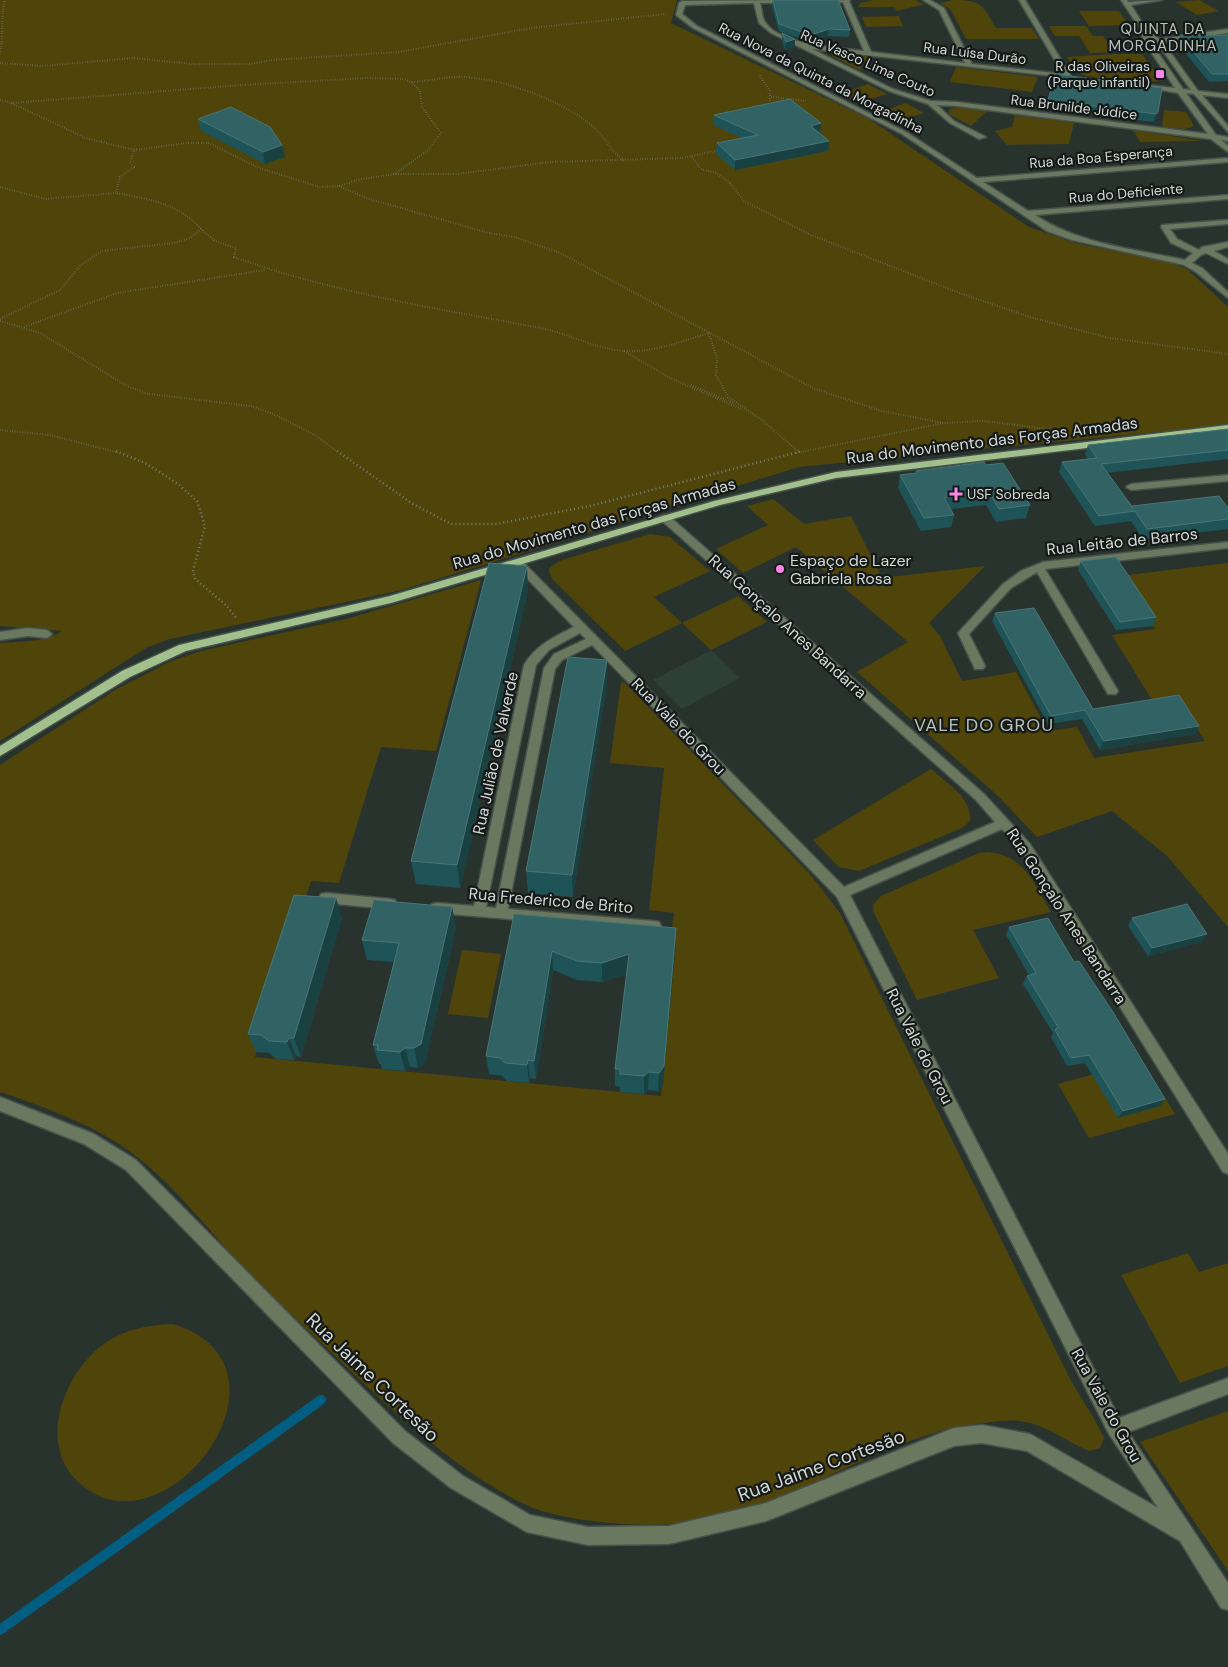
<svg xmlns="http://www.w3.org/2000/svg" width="1228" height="1667" viewBox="0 0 1228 1667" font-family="'DM Sans',sans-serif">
<rect width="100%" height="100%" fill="#29332e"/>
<!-- built -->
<path fill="#2e3f37" d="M711 650 740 678 682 709 653 680Z"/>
<!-- green -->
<path fill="#4f450b" d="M0 0H677L671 23 869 119 1029 227 1075 243 1168 262 1187 269 1228 307V425L799 467 402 590 170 639 148 647 127 660 0 741V643C21 641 44 643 62 631L0 626Z
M874 0H915L924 4 897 11 894 7H859L860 3Z
M954 0C982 0 983 6 996 28H1032L1039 39H966L951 10 940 3Z
M1199 0 1219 11 1197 15 1176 2Z
M1079 11H1119L1129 25 1089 26Z
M899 16 903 26 866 27 862 17Z
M1049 26H1086L1093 36H1103L1115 52 1090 53 1079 36H1055Z
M840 52 871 56 872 57 860 64 861 69 859 70 832 56Z
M1115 54H1142L1160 79C1149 88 1098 78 1083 75L1076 71 1067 57Z
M956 67 1038 77 1032 92 950 82Z
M868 84 887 94 859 103 839 94Z
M906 103 924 113 895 122 878 113Z
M957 107H961L987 111 971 126 949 114V110Z
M1164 110 1186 112 1194 126 1186 129 1162 127Z
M1015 115 1074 123 1069 144 1007 145 995 131 1012 127Z
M1133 130 1202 141 1140 142Z
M773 499 804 524 851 516 882 578 985 566 929 623 940 636 962 681 1016 672 1048 731 1077 727 1094 758 1205 741 1179 701 1157 703 1150 697 1112 635 1155 629 1119 576 1228 563V927L1167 856 1112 811 1037 837 998 796 857 672 908 642 796 547 743 573 716 549 768 525 747 506Z
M650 534 670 537 710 571 654 597 682 623 738 596 767 622 711 650 682 623 625 651 552 579 549 571 550 567 562 560Z
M481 580 436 751 381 747 339 883 311 881 255 1057 661 1096 676 945 670 944 674 913 649 910 664 768 610 763 621 683 624 682 810 874 840 913 1069 1377C1080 1397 1095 1418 1104 1438L1100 1448 1089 1451C1065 1441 1046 1424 1019 1421 1003 1419 985 1423 969 1425 894 1438 831 1478 762 1506 700 1531 605 1529 542 1511 520 1504 500 1491 480 1479 425 1442 378 1397 330 1351 301 1323 271 1296 243 1267 208 1230 178 1189 137 1157 98 1126 47 1108 0 1092V765L115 690 169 662 201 651 346 619Z
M931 769C946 783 973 798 970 821L962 828 859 871 839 867 813 840Z
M989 852C1025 856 1034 884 1051 912L973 930 999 978 917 1000 873 911V905L881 896 979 853Z
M462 950 501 954 488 1018 448 1014Z
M1142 1061 1175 1114 1089 1138 1058 1084Z
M1188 1253 1199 1272 1228 1263V1366L1180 1383 1121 1275Z
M173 1324C308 1365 170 1556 83 1486 35 1449 62 1374 105 1343 126 1329 148 1325 173 1324Z
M1228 1411V1571L1140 1442Z"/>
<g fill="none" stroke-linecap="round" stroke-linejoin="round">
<!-- stream -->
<path stroke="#005e82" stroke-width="10" d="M0 1630 321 1400"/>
<!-- minor casing -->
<g stroke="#47514c" stroke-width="3">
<path id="minor" d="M792 0 790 3H760C762 9 762 18 765 22 779 45 839 48 864 51L843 2 822 3 819 1 850 0 849 1 871 52 965 63 939 10 923 0H930L944 8 972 64 1063 74 1019 0H1025L1072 78 812 49 893 89 931 101 957 102 1208 134 1178 93 1144 87 1147 85 1175 88 1145 43 1137 24 1121 0H1127L1128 2 1162 0 1131 5 1144 26 1159 39 1228 29V33L1163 42 1198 91 1228 94V98L1202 95 1228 126V132L1194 94 1186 93 1216 135 1228 137V141L1221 140 1228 146V152L1211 139 957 106 937 105 954 121 986 137 979 139 950 123 928 104 889 91 771 33 759 23 754 3 685 5 682 14 697 26 906 132 977 178 1228 158V162L983 182 1028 211 1228 195V199L1035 215C1078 244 1135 249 1185 260L1193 253 1171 243 1161 227 1162 225 1228 220V224L1170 229 1177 239 1199 250 1202 247 1228 242V247L1214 251 1228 259V264L1206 253 1201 255 1192 263 1202 268 1228 292V298L1196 272 1184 265 1072 240 1047 231 902 134 693 28 676 15 679 3 682 1ZM1157 43 1191 90 1183 89 1152 44Z
M1228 475V481L1131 490 1126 487 1131 484Z
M665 515 669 516 984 794 1030 844 1228 1154V1174L1223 1172 1022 850 1002 829 850 895 1119 1418 1228 1378V1394L1128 1432 1228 1583V1610L1221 1608 1180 1541 1027 1451 982 1443 954 1446 766 1521 669 1544 588 1545 527 1532 451 1488 393 1443 126 1170 84 1144 0 1111V1097L94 1134 136 1160 405 1431 463 1476 530 1515 588 1527 669 1526 766 1503 954 1428 982 1425 1030 1434 1158 1508 1109 1434 837 897 592 645 562 660 555 669 508 909 654 921 659 922 661 926 659 930 654 931 437 913 432 912 430 908 432 904 437 903 474 906 524 665C536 645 554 637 574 627L513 564 512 562 517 559 521 560 844 887 995 822 976 800 661 520V516ZM580 633 586 639 554 654 544 668 496 908 486 907 536 665 549 650Z
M1228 542V548L1045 569 1118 691 1116 694H1108L1037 572 1011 588 969 634 985 666 983 669H975L958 633 1003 584 1021 571 1043 562Z
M28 628 47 630 52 634 47 638 28 636 0 640V632Z
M326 893 390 899 395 900 397 904 395 908 390 909 326 903 321 902 319 898 321 894Z"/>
</g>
<!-- major casing -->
<g stroke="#47514c" stroke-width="3">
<path id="major" d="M1228 425V431L836 478 720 505 391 603 186 651 130 677 0 756V746L122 671 179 645 390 596 714 501 836 472Z"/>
</g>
<!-- path-far1 -->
<path stroke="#747d79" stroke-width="2" stroke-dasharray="0.5 2" stroke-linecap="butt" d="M0 54C4 34 0 19 5 0
M0 63 43 66 133 58 193 64H250L272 60 399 52 531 28 666 14
M760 76 770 91V106
M771 97 806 101
M0 100 11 103 86 138 134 150 130 163 134 167 120 177 116 193C148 199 178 203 201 229
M11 103 242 85 367 78 403 79 411 82C429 81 447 76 465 77 507 80 557 99 590 124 604 134 609 151 624 160
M134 150 187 143H209L259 168 320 187 339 186 362 179 395 174H458L549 162 682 158 720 150
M692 157 701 169 716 173 729 182 744 201 811 235 962 294 1033 318 1110 338 1228 354
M395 174 428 150 441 133 422 107 420 91 411 82
M339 186 366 198 489 233 515 237 560 253 815 389 882 411 943 423 984 421 1063 431
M0 187 45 199 116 193
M0 319 60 290 81 265 102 251 174 243 190 238 201 229 215 241 236 248 234 257C334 293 436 308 540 328 568 333 595 349 624 351 653 353 682 341 709 333L717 359 716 375 728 397 762 420 799 452
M0 321 40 333 127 386 149 394 251 406 273 414 315 435 339 453
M24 327 117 293 265 270
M624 351 670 378 742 409
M691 385 734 403
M0 430 50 435 119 453
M796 453 943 423"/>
<!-- path -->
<path stroke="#747d79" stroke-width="2.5" stroke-dasharray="1 3" stroke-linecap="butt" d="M116 451 147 464 178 484 197 501 205 526 193 571 195 579 226 605 237 619
M337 451 413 504 451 524H496L590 506 802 451"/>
<!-- minor -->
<use href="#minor" fill="#69785f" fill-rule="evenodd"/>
<!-- major -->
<use href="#major" fill="#a1c08b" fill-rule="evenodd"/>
</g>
<!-- wall -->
<path fill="#1e5457" d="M773 0 850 30 849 37 828 36 810 42 779 31 772 7Z
M782 33 795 39V47L785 50 782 40Z
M1228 35V81L1209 82 1178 44 1180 36Z
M1055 74 1162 88 1156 120 1153 122 1046 108Z
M714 115 821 123 820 133 829 141 828 151 735 170 716 154 717 143 742 138 713 125Z
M198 119 282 145 285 157 265 164 201 131Z
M1228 429V459L1107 473 1132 506 1228 508V529L1143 539 1131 521 1095 526 1059 472 1062 462 1088 459 1085 454 1088 445Z
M986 465 1030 505 1026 518 996 522 986 505 951 509 954 515 951 527 921 531 898 488 900 475 915 473 916 471Z
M1081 561 1156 617 1153 626 1116 630 1078 570Z
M528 590 460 888 416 884 411 861Z
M995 613 1093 709 1199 726 1195 734 1100 750 1082 719 1048 724 992 621Z
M607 660V683L573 897 528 893 526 871Z
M452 907 456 928 425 1063 418 1068 410 1067 405 1071 382 1069 381 1064H379L373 1045 394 962 367 960 362 940Z
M514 914 675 948 663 1084 658 1091 648 1090 644 1094 620 1092V1087L615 1086V1069L627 974 602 982 577 980 553 970 536 1079 530 1078 529 1083 507 1081 502 1076 489 1074 486 1056Z
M342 918 301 1057 296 1056 294 1060 276 1059 269 1053 256 1052 248 1034Z
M1132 918 1202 942 1148 956 1128 926Z
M1009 927 1074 962 1165 1099 1160 1106 1118 1118 1085 1063 1067 1066 1051 1037 1053 1033 1023 984 1027 976 1029 975 1006 935Z"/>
<!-- shaded-wall -->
<path fill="#1a4141" d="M829 29 828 36 810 42 811 35Z
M795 39V47L785 50 786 42Z
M1158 112 1156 120 1153 122 1156 114Z
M821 123 820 133 811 126Z
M829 141 828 151 735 170V160Z
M282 145 285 157 265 164 263 152Z
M527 566 528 590 460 888 457 865Z
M607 660V683L573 897 572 875Z
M1199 726 1195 734 1100 750 1104 741Z
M336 898 342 918 301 1057 294 1038Z
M452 907 456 928 425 1063 418 1068 414 1048Z
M676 928 663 1084 658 1091 659 1073Z
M1207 934 1202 942 1148 956 1152 948Z
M552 951 553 970 536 1079 534 1061Z
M629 954V974L602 982V963Z
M289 1038 296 1056 294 1060 287 1042Z
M405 1048 410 1067 405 1071 400 1052Z
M528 1060 530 1078 529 1083 527 1065Z
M649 1072 648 1090 644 1094V1076Z
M1165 1099 1160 1106 1118 1118 1123 1111Z"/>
<!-- building -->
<path fill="#316264" stroke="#4a7576" d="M773 0H838L850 30 829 29 811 35 779 24Z
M782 33 795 39 786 42Z
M1228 35V74H1212L1180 36Z
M1055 74 1162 88 1158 112 1156 114 1048 100Z
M790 99 821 123 811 126 829 141 735 160 717 143 758 135 714 115Z
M231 107 270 127 282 145 263 152 198 119Z
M1228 429V450L1101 464 1133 508 1132 506 1219 496 1228 508V519L1147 529 1135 511 1099 516 1062 462 1097 458 1088 445Z
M984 462 986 465 1003 463 1030 505 999 509 989 492 944 498 954 515 924 518 900 475 917 473 916 471Z
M1116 557 1156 617 1120 622 1081 561Z
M489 563 527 566 457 865 411 861Z
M1034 608 1093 709 1179 695 1199 726 1104 741 1085 710 1051 716 995 613Z
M568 657 607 660 572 875 526 871Z
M294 895 336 898 294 1038H289L287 1042 269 1041 261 1035 248 1034Z
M374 900 452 907 421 1044 414 1048H405L400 1052 377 1050 378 1045H373L399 943 362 940Z
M1187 904 1207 934 1152 948 1132 918Z
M514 914 676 928 664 1066 659 1073 649 1072 644 1076 620 1074V1069H615L629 954 602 963 577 961 552 951 534 1061 528 1060 527 1065 505 1063 500 1058 486 1056Z
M1048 918 1074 962 1079 961 1113 1012 1165 1099 1123 1111 1089 1055 1071 1058 1055 1030 1058 1027 1027 976 1036 973 1009 927Z"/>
<!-- markers -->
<g fill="#fa87e6" stroke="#151917" stroke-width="2">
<rect x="1155" y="69" width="10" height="10" rx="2.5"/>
<path d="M953.5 486.5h5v5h5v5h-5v5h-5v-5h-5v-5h5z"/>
<circle cx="780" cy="569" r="5"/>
</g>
<g text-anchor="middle" stroke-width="4.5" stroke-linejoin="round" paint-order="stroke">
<!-- far-street labels -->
<g font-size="14" fill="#d2d8d6" stroke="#151917">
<text transform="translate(975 53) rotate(7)" y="5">Rua Luísa Durão</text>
<text transform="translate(868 63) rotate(24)" y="5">Rua Vasco Lima Couto</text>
<text transform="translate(821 78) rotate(27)" y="5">Rua Nova da Quinta da Morgadinha</text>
<text transform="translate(1074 107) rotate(7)" y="5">Rua Brunilde Júdice</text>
<text transform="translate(1101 157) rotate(-5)" y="5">Rua da Boa Esperança</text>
<text transform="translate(1126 193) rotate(-5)" y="5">Rua do Deficiente</text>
</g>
<!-- far-poi labels -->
<g font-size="14" fill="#d2d8d6" stroke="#151917" text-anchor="end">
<text x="1150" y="71">R das Oliveiras<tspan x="1150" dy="16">(Parque infantil)</tspan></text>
<text x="967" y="499" text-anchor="start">USF Sobreda</text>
</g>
<!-- far-neighbourhood labels -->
<g font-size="15" letter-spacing="1" fill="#b6c2bd" stroke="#151917">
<text x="1163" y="34">QUINTA DA<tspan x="1163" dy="17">MORGADINHA</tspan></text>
</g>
<!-- street labels -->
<g font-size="16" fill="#d2d8d6" stroke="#151917">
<text transform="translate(992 440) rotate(-7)" y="6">Rua do Movimento das Forças Armadas</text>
<text transform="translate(594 523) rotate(-16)" y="6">Rua do Movimento das Forças Armadas</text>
<text transform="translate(1122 541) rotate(-6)" y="6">Rua Leitão de Barros</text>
<text transform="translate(788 626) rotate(42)" y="6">Rua Gonçalo Anes Bandarra</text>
<text transform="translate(679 726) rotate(46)" y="6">Rua Vale do Grou</text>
<text transform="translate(495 753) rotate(-78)" y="6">Rua Julião de Valverde</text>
<text transform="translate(551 900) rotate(5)" y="6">Rua Frederico de Brito</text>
<text transform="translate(1067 916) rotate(57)" y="6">Rua Gonçalo Anes Bandarra</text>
<text transform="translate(920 1046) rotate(63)" y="6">Rua Vale do Grou</text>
<text transform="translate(1107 1405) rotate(61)" y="6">Rua Vale do Grou</text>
</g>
<!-- poi labels -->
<g font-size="16" fill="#d2d8d6" stroke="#151917" text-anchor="start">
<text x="790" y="566">Espaço de Lazer<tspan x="790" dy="18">Gabriela Rosa</tspan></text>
</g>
<!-- neighbourhood labels -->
<g font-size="18" letter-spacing="1" fill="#b6c2bd" stroke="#151917">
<text x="984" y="731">VALE DO GROU</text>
</g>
<!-- near-street labels -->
<g font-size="19" fill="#d2d8d6" stroke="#151917">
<text transform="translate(373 1377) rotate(44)" y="7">Rua Jaime Cortesão</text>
<text transform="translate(821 1465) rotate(-20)" y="7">Rua Jaime Cortesão</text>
</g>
</g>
</svg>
